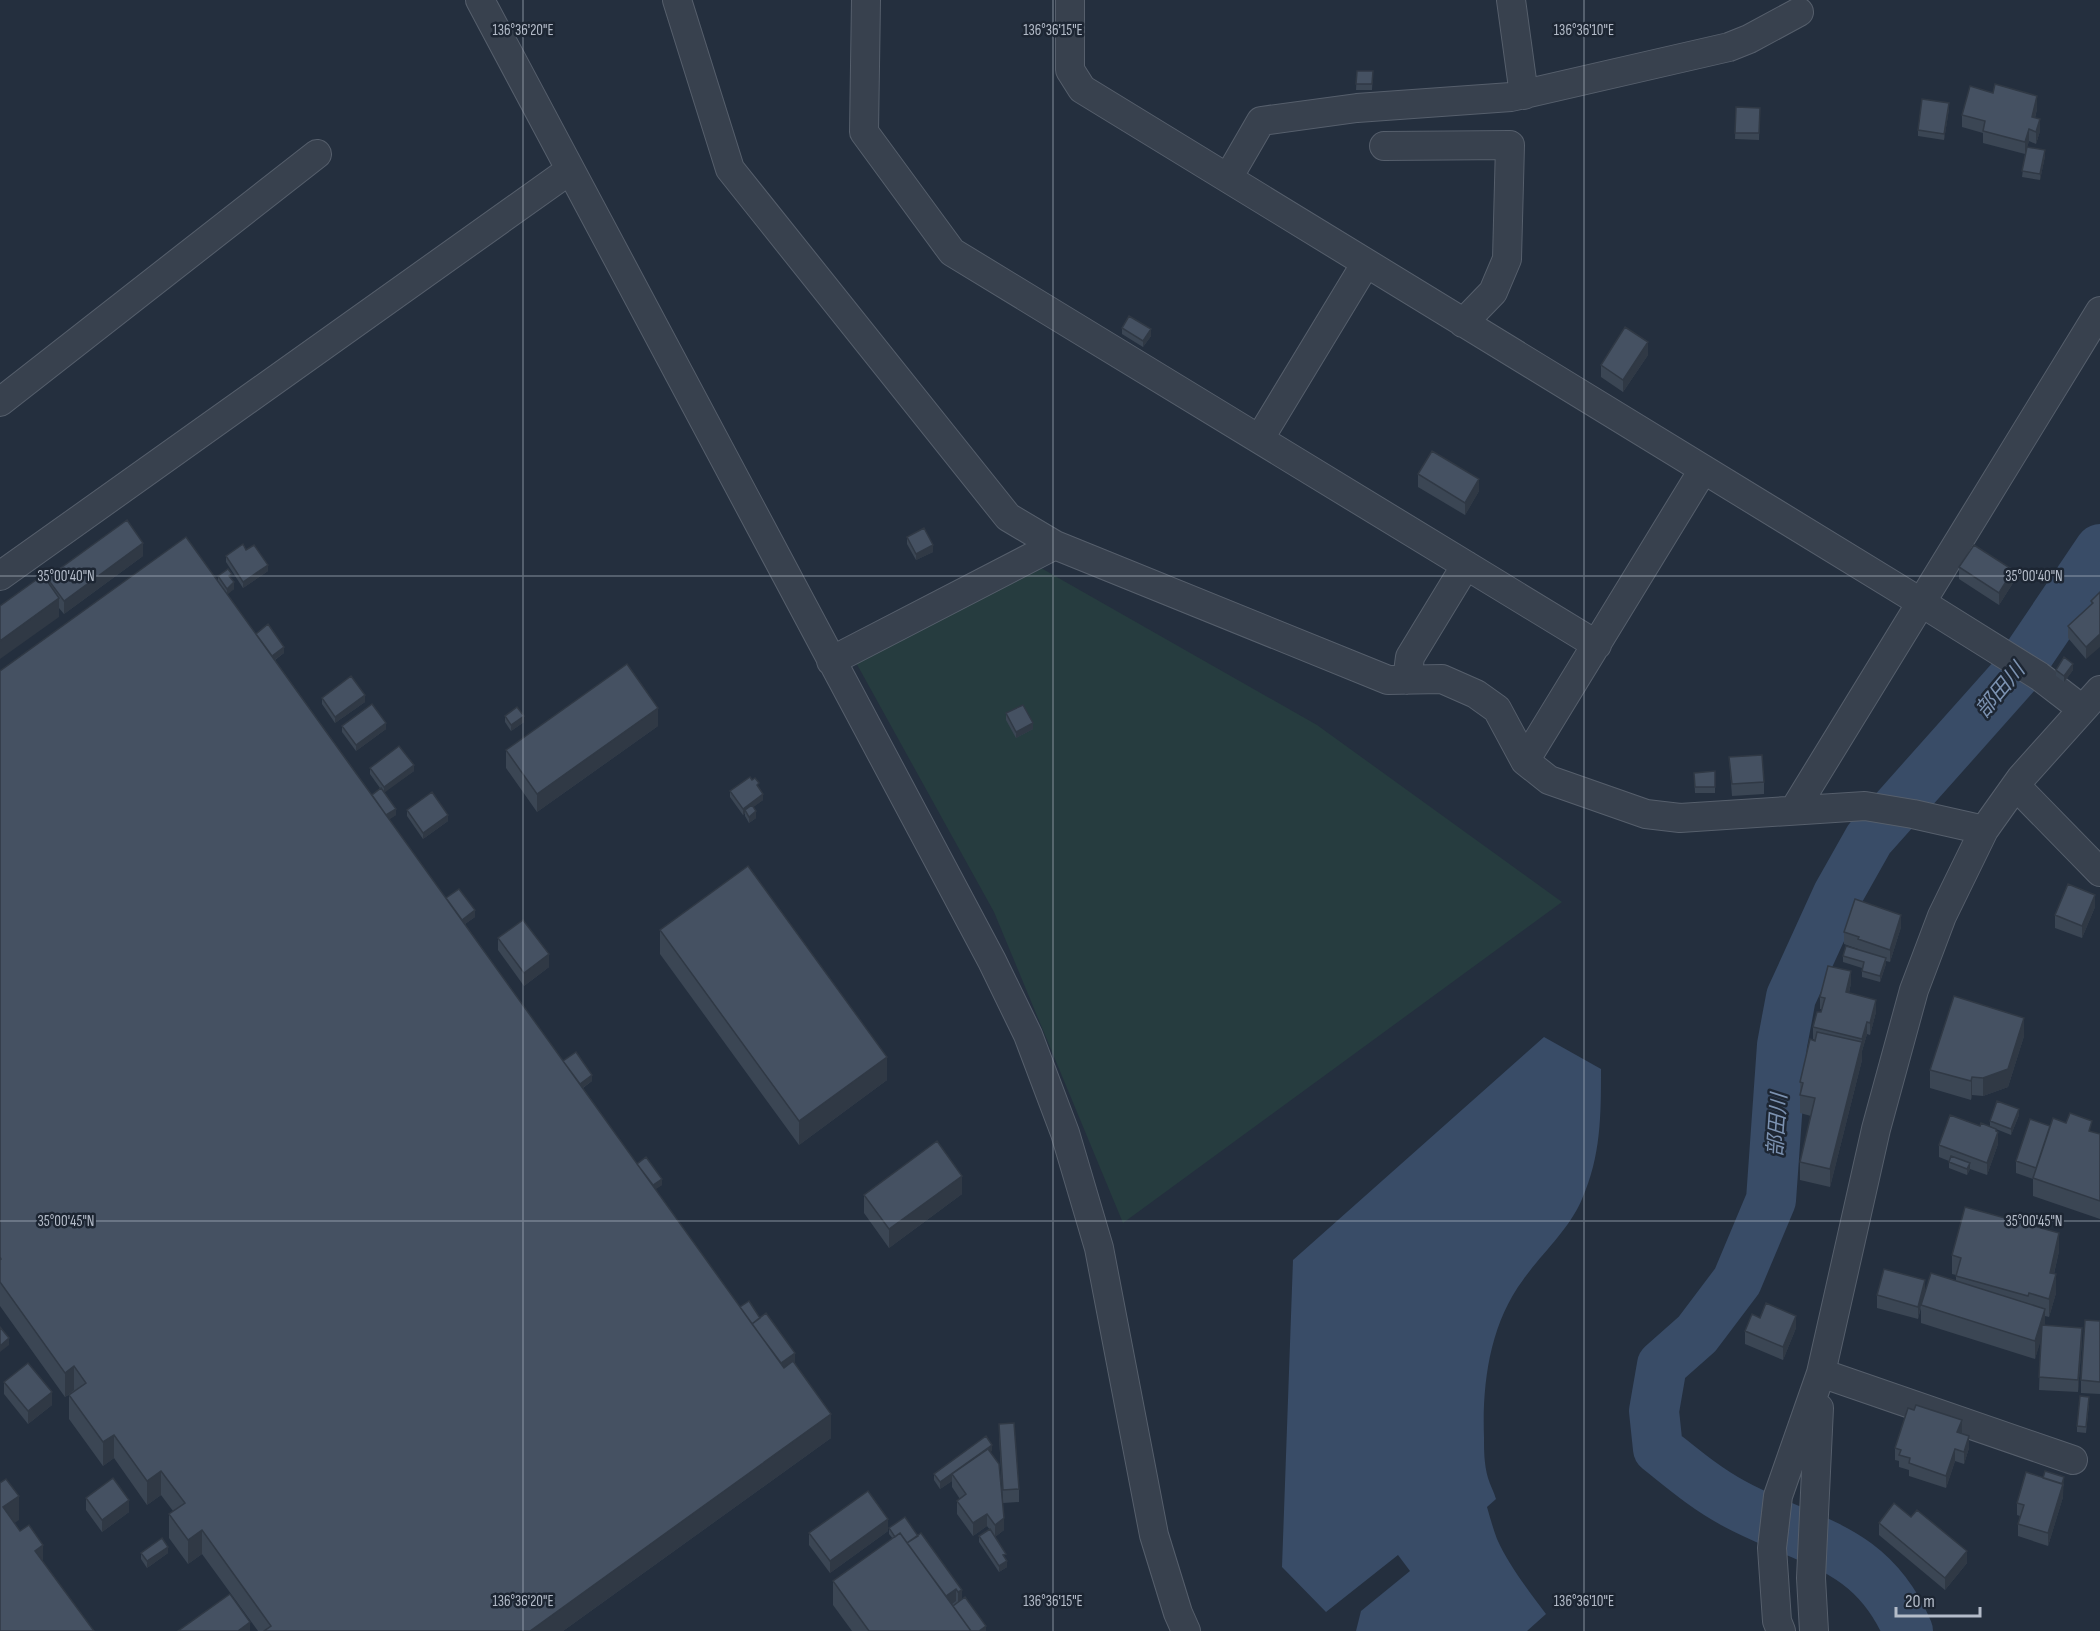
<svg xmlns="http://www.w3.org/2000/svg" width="2100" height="1631" viewBox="0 0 2100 1631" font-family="'Sofia Sans Condensed','Noto Sans JP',sans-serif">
<rect width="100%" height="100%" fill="#242f3e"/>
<!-- green -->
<path fill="#263c3f" d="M1041 568 1317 725 1562 902 1123 1223 994 912 854 659Z"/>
<!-- water -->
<path fill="#394c67" d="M1544 1037 1601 1069C1601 1116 1601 1156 1582 1199 1569 1230 1542 1253 1523 1280 1490 1324 1482 1383 1484 1437 1484 1450 1484 1464 1488 1478 1490 1485 1494 1492 1496 1499L1487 1507C1490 1518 1493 1528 1497 1539 1509 1566 1529 1591 1546 1614L1527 1631H1356L1361 1611 1410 1571 1398 1555 1326 1612 1282 1567 1293 1260Z"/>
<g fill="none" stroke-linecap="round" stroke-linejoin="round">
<!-- river -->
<path stroke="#394c67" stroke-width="50" d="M1908 1631C1871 1544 1806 1543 1733 1503 1705 1488 1682 1468 1658 1449L1654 1411 1662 1365 1697 1334 1737 1281 1771 1200 1782 1045 1791 997 1838 894 1869 839 2015 675 2100 549"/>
<!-- minor casing -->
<g stroke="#565f6c" stroke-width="30">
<path id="minor" d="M480 0 992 961 1028 1035 1065 1133 1099 1248 1154 1535 1178 1613 1186 1631
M677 0 730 169 1008 517 1055 545 1388 680 1442 679 1476 694 1497 709 1525 761 1549 780 1646 814 1680 818 1865 806 1913 814 1984 830
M866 0 864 132 952 252 1597 645
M1070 0V70L1082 89 1922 603 2039 676 2082 709
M1511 0 1524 95
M1384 146 1510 145 1507 259 1493 292 1463 323
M1228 178 1261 121 1357 108 1511 97 1729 47 1749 39 1799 12
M0 402 317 154
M1260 438 1366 263
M0 576 570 170
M831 661 1055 545
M1407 680 1410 657 1466 565
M1525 761 1703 470
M2016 786 2100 872
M1794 810 2100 311
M1821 1373 2073 1460
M1781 1631 1777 1621 1772 1548 1778 1496 1821 1373 1876 1129 1914 990 1942 916 1984 830 2021 778 2100 690
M1814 1631 1811 1578 1819 1408"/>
</g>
<!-- minor -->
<use href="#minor" stroke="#38414e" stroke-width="28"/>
</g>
<!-- wall -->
<path fill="#3b4654" d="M1357 71H1373L1372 90H1356Z
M1736 107 1760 108 1759 140 1735 139Z
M1949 109 1944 140 1918 136V130Z
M2037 109 2035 118 2040 131 2036 144 2029 141 2027 147 2045 156 2040 180 2022 177 2025 154 1983 143V133L1962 127V115Z
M1122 328 1151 336 1143 347 1122 334Z
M1648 355 1623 392 1601 377V365Z
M1418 474 1479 491 1465 515 1418 487Z
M907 537 933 552 916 560 907 544Z
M246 550 268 571 243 588 226 562V556Z
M143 556 64 614 59 608V617L47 581V578Z
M1959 567 2013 583 1999 605 1959 579Z
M218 576 232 579 234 589 227 594 256 634 284 653 275 660 372 795 380 788 370 774V768L414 771 384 792 396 815 389 819 446 898 475 917 465 924 563 1061 592 1081 583 1088 637 1164 662 1185 655 1189 740 1307 795 1363 831 1438 563 1631H258L202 1554 188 1564 169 1538V1514L173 1511 161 1495 147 1505 114 1458 103 1466 69 1419V1395L75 1391 65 1397 0 1306V671L218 580Z
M2100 592 2086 659 2068 638V626L2091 605V601Z
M2056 670H2073L2064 682 2056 676Z
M322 698 365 702 335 723 322 704Z
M1006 713 1033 729 1016 738 1006 720Z
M505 716 524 722 511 731 505 722Z
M342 726 386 729 356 751 342 732Z
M658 726 537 812 506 768V750Z
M1729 757 1764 782V794L1732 796Z
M1694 773 1715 787V793H1695Z
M759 788 763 800 753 807 756 818 749 823 745 816V813L743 815 730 797V791Z
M407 810 448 821 423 839 407 816Z
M2095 907 2082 938 2055 928V915Z
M1901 927 1890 962 1886 961V964L1880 982 1862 977V968L1843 962V956L1858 949 1844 944V932Z
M660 930 887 1080 799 1145 660 954Z
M498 938 549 967 524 986 498 950Z
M1851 983 1849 993 1876 1012 1870 1035 1867 1034 1862 1051V1060L1830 1187 1800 1180V1162L1811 1116 1800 1113V1082L1815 1041V1040L1813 1039V1027L1822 1009H1820V997Z
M2024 1036 2008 1087 1983 1096 1972 1095 1971 1100 1930 1088V1070Z
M2019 1115 2011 1135 1996 1129 1998 1144 1987 1175 1970 1169 1967 1175 1949 1168V1161L1939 1157V1145L1980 1126 1990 1127V1121Z
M2050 1126 2092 1132 2100 1134V1219L2033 1196V1179L2016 1173V1161Z
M962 1194 889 1248 864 1213V1195Z
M2059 1251 2054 1274 2056 1293 2049 1317 2045 1316V1325L2082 1340 2078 1392 2039 1390 2041 1338 2035 1359 1921 1323V1308L1918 1319 1877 1308V1295L1925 1292 1956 1281V1275L1952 1274V1255Z
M1760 1318 1796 1328 1783 1360 1745 1344V1331Z
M2100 1321V1394L2081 1393V1380Z
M4 1382 52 1405 28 1424 4 1394Z
M2089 1403 2086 1433 2077 1432V1426Z
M999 1424 1019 1489V1502L1003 1503 999 1437Z
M1962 1432 1961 1433 1969 1448 1964 1464 1955 1461 1946 1488 1909 1476V1470L1899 1467V1461L1895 1460V1448Z
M992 1451 990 1452 1004 1530 995 1537 1006 1560 1007 1567 999 1572 979 1542V1536L990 1530 987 1526 973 1536 957 1514V1501L960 1499 952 1487V1481L940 1489 934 1480V1474Z
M2043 1478 2064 1484 2063 1487V1497L2048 1546 2018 1536V1524L2020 1516 2017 1515V1503Z
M86 1498 129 1512 102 1532 86 1510Z
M1879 1523 1967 1563 1945 1590 1879 1535Z
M889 1528 918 1536 962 1590V1599L986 1631H852L833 1605V1581L893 1539 889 1534Z
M888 1531 830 1573 809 1545V1533Z
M141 1553H168L147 1568 141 1559Z"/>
<!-- shaded-wall -->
<path fill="#303945" d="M2037 96V109L2032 129V117Z
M1949 103V109L1944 140V134Z
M2040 119V131L2036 144V132Z
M2029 129V141L2025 154V142Z
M2045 150V156L2040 180V174Z
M1151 329V336L1143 347V341Z
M1648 342V355L1623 392V380Z
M1479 479V491L1465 515V503Z
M143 543V556L64 614V601Z
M933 545V552L916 560V554Z
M268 565V571L243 588V582Z
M2013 570V583L1999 605V593Z
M234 582V589L227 595V589Z
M59 598V617L0 659V641Z
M2100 634V647L2086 659V647Z
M284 647V653L263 668V662Z
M2073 664V670L2064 682V676Z
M365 695V702L335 723V717Z
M658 708V726L537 812V794Z
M524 716V722L511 731V725Z
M386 723V729L356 751V745Z
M1033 723V729L1016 738V732Z
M414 765V771L384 793V787Z
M763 794V800L747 812 745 810V813L743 815V809Z
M396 809V815L378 827V821Z
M756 811V818L749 823V817Z
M448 815V821L423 839V833Z
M2095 895V907L2082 938V926Z
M475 910V917L453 932V926Z
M1901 915V927L1890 962V950Z
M549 954V967L524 986V973Z
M1886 958V964L1880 982V976Z
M1851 971V983L1846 1005V992Z
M1876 1000V1012L1870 1035V1023Z
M2024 1018V1036L2008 1087 1983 1096V1078Z
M1867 1022V1034L1862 1051V1039Z
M1862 1042V1060L1830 1187V1169Z
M887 1057V1080L799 1145V1121Z
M592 1075V1081L571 1096V1090Z
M1972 1077V1095L1971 1100V1081Z
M2019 1109V1115L2011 1135V1129Z
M1996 1129V1137L1998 1132V1144L1987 1175V1163Z
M1970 1163V1169L1967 1175V1169Z
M962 1176V1194L889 1248V1229Z
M662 1179V1185L644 1197V1191Z
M2059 1233V1251L2050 1291V1273Z
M2056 1274V1293L2049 1317V1299Z
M1925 1280V1293L1921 1305 1918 1319V1307Z
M2045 1309V1327L2035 1359V1341Z
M1796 1316V1328L1783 1360V1347Z
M2082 1328V1340L2078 1392V1380Z
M9 1338V1345L0 1352V1346Z
M795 1353V1366L781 1375V1363Z
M74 1366V1390L65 1397V1373Z
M52 1392V1405L28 1424V1411Z
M831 1414V1438L563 1631H530Z
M1962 1420V1432L1957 1445V1432Z
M114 1435V1458L103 1466V1442Z
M1969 1436V1448L1964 1464V1452Z
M992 1445V1451L954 1478 952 1474V1481L940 1489V1482Z
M1955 1449V1461L1946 1488V1476Z
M161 1471V1495L147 1505V1481Z
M2064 1477 2063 1497 2048 1546V1533Z
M19 1496V1520L3 1531V1507Z
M129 1500V1512L102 1532V1520Z
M987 1514V1526L973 1536V1523Z
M1004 1518V1530L995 1537V1525Z
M888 1519V1531L830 1573V1561Z
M202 1530V1554L188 1564V1540Z
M43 1545V1569L35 1551Z
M168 1547V1553L147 1568V1561Z
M1967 1551V1563L1945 1590V1578Z
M1007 1561V1567L999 1572V1566Z
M956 1589V1601L940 1613V1600Z
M962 1590V1602L958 1605V1592Z
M250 1622V1631H238Z
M986 1626V1631H979Z"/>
<!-- building -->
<path fill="#455162" stroke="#303945" stroke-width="1.5" d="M1357 71H1373L1372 84H1356Z
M1995 84 2037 96 2032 117 2040 119 2036 132 2029 129 2025 142 1983 131 1985 121 1962 115 1970 86 1993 93Z
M1922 99 1949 103 1944 134 1918 130Z
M1736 107 1760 108 1759 133H1735Z
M2027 147 2045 150 2040 174 2022 171Z
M1129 316 1151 329 1143 341 1122 328Z
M1625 327 1648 342 1623 380 1601 365Z
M1432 451 1479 479 1465 503 1418 474Z
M127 520 143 543 64 601 47 578Z
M924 528 933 545 916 554 907 537Z
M186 537 784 1368 793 1361 831 1414 530 1631H264L271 1626 202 1530 188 1540 169 1514 185 1503 161 1471 147 1481 114 1435 103 1442 69 1395 86 1383 74 1366 65 1373 0 1282V1260L1 1259 0 1257V671Z
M243 544 246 550 254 545 268 565 243 582 226 556Z
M1974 545 2013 570 1999 593 1959 567Z
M228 569 232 574 229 576 234 582 227 589 218 576Z
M43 575 59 598 0 641V606Z
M2100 592V634L2086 647 2068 626 2093 603 2091 601Z
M268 624 284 647 272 656 256 634Z
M2064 657 2073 664 2064 676 2056 670Z
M627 664 658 708 537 794 506 750Z
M351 676 365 695 335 717 322 698Z
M372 704 386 723 356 745 342 726Z
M1023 705 1033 723 1016 732 1006 713Z
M517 707 524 716 511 725 505 716Z
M399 746 414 765 384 787 370 768Z
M1762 755 1764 782 1732 784 1729 757Z
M1715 771V787H1695L1694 773Z
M750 777 752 780 755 778 759 783 757 785 763 794 743 809 730 791Z
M381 788 396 809 386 815 372 795Z
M432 792 448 815 423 833 407 810Z
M752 805 756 811 749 817 745 810Z
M748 866 887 1057 799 1121 660 930Z
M2068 884 2095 895 2082 926 2055 915Z
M459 889 475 910 462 920 446 898Z
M1855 899 1901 915 1890 950 1858 939 1859 937 1844 932Z
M523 920 549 954 524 973 498 938Z
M1846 946 1886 958 1880 976 1862 971 1864 962 1843 956Z
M1828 966 1851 971 1846 992 1876 1000 1870 1023 1867 1022 1862 1039 1813 1027 1817 1012H1821L1825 998 1820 997Z
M1954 996 2024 1018 2008 1069 1983 1078 1972 1077 1971 1081 1930 1070Z
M1817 1032 1862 1042 1830 1169 1800 1162 1815 1098 1800 1095 1803 1083 1800 1082 1810 1039 1815 1041Z
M576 1052 592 1075 580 1084 563 1061Z
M1997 1101 2019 1109 2011 1129 1990 1121Z
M2070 1113 2092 1121 2089 1131 2100 1134V1201L2033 1178 2053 1118 2066 1123Z
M1950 1115 1980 1126 1981 1123 1996 1129V1131L1998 1132 1987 1163 1939 1145Z
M2030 1119 2050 1126 2036 1168 2016 1161Z
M937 1141 962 1176 889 1229 864 1195Z
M1951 1156 1970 1163 1967 1169 1949 1162Z
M646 1157 662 1179 653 1185 637 1164Z
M1965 1207 2059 1233 2050 1273 2056 1274 2049 1299 2029 1293 2028 1296 1956 1276 1961 1258 1952 1255Z
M1884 1269 1925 1280 1918 1307 1877 1295Z
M1931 1273 2045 1309 2035 1341 1921 1305Z
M749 1301 760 1318 752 1324 740 1307Z
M1766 1303 1796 1316 1783 1347 1745 1331 1752 1314 1760 1318Z
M766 1313 795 1353 781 1363 752 1324Z
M2085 1320 2100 1321V1382L2081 1380Z
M2042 1325 2082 1328 2078 1380 2039 1377Z
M0 1327 9 1338 0 1346Z
M28 1363 52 1392 28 1411 4 1382Z
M2080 1396 2089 1397 2086 1427 2077 1426Z
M1916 1405 1962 1420 1957 1432 1969 1436 1964 1452 1955 1449 1946 1476 1909 1463 1910 1458 1899 1455 1901 1450 1895 1448 1908 1408 1914 1410Z
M1014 1423 1019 1489 1003 1490 999 1424Z
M986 1436 992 1445 940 1482 934 1474Z
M988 1449 999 1464 1004 1518 995 1525 987 1514 973 1523 957 1501 966 1494 952 1474Z
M2045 1471 2064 1477 2062 1484 2043 1478Z
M2026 1472 2063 1484 2048 1533 2018 1524 2024 1505 2017 1503Z
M113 1478 129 1500 102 1520 86 1498Z
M6 1479 19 1496 3 1507 20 1531 29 1525 43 1545 35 1551 94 1631H0V1483Z
M868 1491 888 1519 830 1561 809 1533Z
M1894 1503 1911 1517 1917 1510 1967 1551 1945 1578 1879 1523Z
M905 1517 918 1536 907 1543 900 1533 895 1537 889 1528Z
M990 1529 1006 1554 1003 1555 1007 1561 999 1566 979 1536Z
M900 1533 971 1631H869L833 1581Z
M921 1533 962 1590 958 1592 956 1589 946 1596 907 1543Z
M162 1538 168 1547 147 1561 141 1553Z
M230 1594 250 1622 238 1631H178Z
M965 1597 986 1626 979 1631H971L953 1606Z"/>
<!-- ticks -->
<path fill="none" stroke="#b4bcc9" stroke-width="1.5" stroke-opacity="0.45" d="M523 0V1631M1053 0V1631M1584 0V1631M0 576H2100M0 1221H2100"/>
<g text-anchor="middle" stroke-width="5" stroke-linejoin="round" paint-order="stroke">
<!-- water labels -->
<g font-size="21" font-style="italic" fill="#7c92b1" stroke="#1d2633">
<text transform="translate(2000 690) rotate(-50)" y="7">部田川</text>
<text transform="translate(1777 1125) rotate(-86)" y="7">部田川</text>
</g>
</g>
<g font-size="15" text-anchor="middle" fill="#b4bcc9" stroke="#1d2633" stroke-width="5" stroke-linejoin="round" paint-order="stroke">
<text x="523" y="35">136°36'20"E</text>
<text x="1053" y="35">136°36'15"E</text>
<text x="1584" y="35">136°36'10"E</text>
<text x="2034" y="581">35°00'40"N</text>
<text x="66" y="581">35°00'40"N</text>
<text x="2034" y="1226">35°00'45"N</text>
<text x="66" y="1226">35°00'45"N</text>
<text x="523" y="1606">136°36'20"E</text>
<text x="1053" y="1606">136°36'15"E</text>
<text x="1584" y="1606">136°36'10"E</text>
</g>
<!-- scale -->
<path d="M1896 1607v9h84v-9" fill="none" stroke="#b4bcc9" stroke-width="3"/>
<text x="1905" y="1607" font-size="18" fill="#b4bcc9" stroke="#1d2633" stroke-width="4.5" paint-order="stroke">20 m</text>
</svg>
